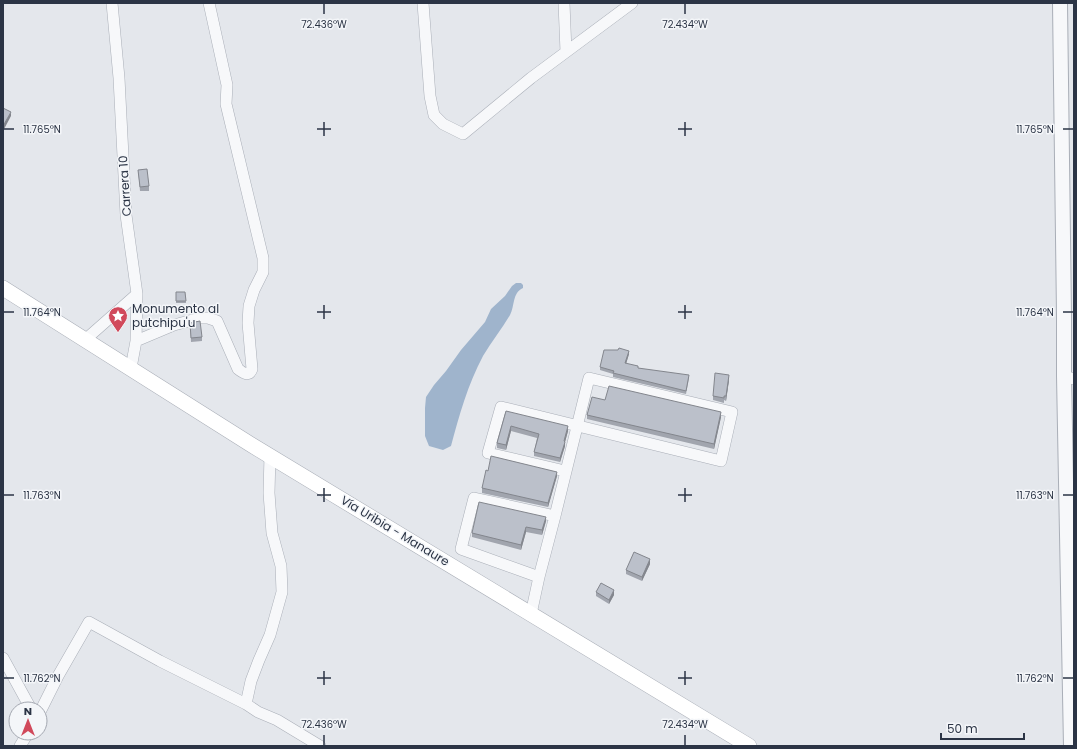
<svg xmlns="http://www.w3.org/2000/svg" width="1077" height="749" viewBox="0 0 1077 749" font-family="Poppins,sans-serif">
<rect width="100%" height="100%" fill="#e4e7ec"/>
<!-- water -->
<path fill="#9fb4cc" d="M516 283H521L523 285V288C512 293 515 306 510 315 502 329 491 342 483 356 468 384 459 416 451 446L443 450 429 446 425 436V408L426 397 434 385 446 371 461 350 485 322 491 309 505 296 512 286Z"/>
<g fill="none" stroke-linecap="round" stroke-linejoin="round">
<!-- minor casing -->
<g stroke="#a9aeb7" stroke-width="12">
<path id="minor" d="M112 3 119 78 126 215 137 294 136 341 131 368
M423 3 430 96 434 115 443 124 463 134 531 78 632 3
M564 3 566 52
M86 339 137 294
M136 341 174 325 200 318H208L217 321 238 369C243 373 249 377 252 369L248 323 249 306 254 290 263 272V258L226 104 227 85 209 3
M1064 376 1074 379
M270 455 269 493 272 533 281 566 282 592 270 635 259 660 251 681 246 704 258 712 277 720 320 746
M539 577 461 549 474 498 555 516
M531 614 539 577 555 516 589 378 732 412 721 461 501 407 488 453 565 471
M3 658 31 709
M40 712 58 676 89 622 160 661 246 704
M20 746 28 733"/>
</g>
<!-- tertiary casing -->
<g stroke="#a9aeb7" stroke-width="16">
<path id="tertiary" d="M1060 3 1064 315V376L1071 746"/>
</g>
<!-- secondary casing -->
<g stroke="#a9aeb7" stroke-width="16">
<path id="secondary" d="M3 288 250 444 749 746"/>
</g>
<!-- minor -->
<use href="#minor" stroke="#f7f8fa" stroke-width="11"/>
<!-- tertiary -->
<use href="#tertiary" stroke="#f7f8fa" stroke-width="14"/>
<!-- secondary -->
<use href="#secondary" stroke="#fff" stroke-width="15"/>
</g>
<!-- wall -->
<path fill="#a1a5ae" d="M138 170 149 186V191H140Z
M176 292H185L186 303H176Z
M190 323 202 337V341L191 342Z
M629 354 626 364 638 368 689 378 686 394 613 377V374L600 370V367Z
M729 380 726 401 724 400V403L713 400V396Z
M605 400 721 417 714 449 587 419V415Z
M506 411 568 431 565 442V446L560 462 534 456V452L537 438 511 431 506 450 497 448V443Z
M488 471 557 476 548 507 482 493V488Z
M546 521 542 535 526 532 521 550 472 537V533Z
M650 564 642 581 626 574V570Z
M596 592 614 595 609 604 596 596Z"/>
<!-- shaded-wall -->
<path fill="#83868d" d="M11 112V116L3 131V126Z
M629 351V354L625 367V363Z
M729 375V380L726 401V396Z
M721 412V417L714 449V444Z
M511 426V431L506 450V445Z
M568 426V431L565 442V446L560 462V458Z
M557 472V476L548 507V503Z
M546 517V521L542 535V530Z
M526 527V532L521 550V545Z
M650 559V564L642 581V577Z
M614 590V595L609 604V600Z"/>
<!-- building -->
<path fill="#bbc0ca" stroke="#83868d" d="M3 108 11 112 3 126Z
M147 169 149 186 140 187 138 170Z
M176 292H185L186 301H176Z
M200 321 202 337 191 338 190 323Z
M619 348 629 351 625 363 638 366V368L689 375 686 391 613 373 614 371 600 367 604 350H618Z
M715 373 729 375 726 396H724V398L713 396Z
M609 386 721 412 714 444 587 415 592 397 605 400Z
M506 411 568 426 564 441 565 442 560 458 534 452 539 434 511 426 506 445 497 443Z
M491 456 557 472 548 503 482 488 486 470 488 471Z
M479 502 546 517 542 530 526 527 521 545 472 533Z
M634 552 650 559 642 577 626 570Z
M601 583 614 590 609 600 596 592Z"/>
<!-- ticks -->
<path fill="none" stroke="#2b3445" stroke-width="1.5" d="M324 4V14M685 4V14M324 122V136M685 122V136M4 129H14M317 129H331M678 129H692M1063 129H1073M324 305V319M685 305V319M4 312H14M317 312H331M678 312H692M1063 312H1073M324 488V502M685 488V502M4 495H14M317 495H331M678 495H692M1063 495H1073M324 671V685M685 671V685M4 678H14M317 678H331M678 678H692M1063 678H1073M324 735V745M685 735V745"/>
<!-- icons -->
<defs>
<g id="sight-pin" transform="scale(1)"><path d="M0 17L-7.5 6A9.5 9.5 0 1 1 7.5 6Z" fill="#d1495b" stroke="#f4f6f9"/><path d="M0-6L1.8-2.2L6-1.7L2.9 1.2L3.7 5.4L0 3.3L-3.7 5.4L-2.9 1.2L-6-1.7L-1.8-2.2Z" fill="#fff"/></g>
</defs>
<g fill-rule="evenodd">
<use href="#sight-pin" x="118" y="316"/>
</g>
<g text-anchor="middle" stroke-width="3" stroke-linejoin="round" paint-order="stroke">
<!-- street labels -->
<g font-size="12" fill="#2b3445" stroke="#f4f6f9">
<text transform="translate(125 186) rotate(-94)" y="4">Carrera 10</text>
<text transform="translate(395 531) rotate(31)" y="4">Vía Uribia - Manaure</text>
</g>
<!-- poi labels -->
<g font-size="12" fill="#2b3445" stroke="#f4f6f9" text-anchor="start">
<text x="132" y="313">Monumento al<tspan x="132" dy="14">putchipu'u</tspan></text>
</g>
</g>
<g font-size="10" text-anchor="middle" fill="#2b3445" stroke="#f4f6f9" stroke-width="3" stroke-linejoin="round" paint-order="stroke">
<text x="324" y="28">72.436°W</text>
<text x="685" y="28">72.434°W</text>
<text x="42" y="133">11.765°N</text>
<text x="1035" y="133">11.765°N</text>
<text x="42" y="316">11.764°N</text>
<text x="1035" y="316">11.764°N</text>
<text x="42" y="499">11.763°N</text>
<text x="1035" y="499">11.763°N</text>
<text x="42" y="682">11.762°N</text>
<text x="1035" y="682">11.762°N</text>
<text x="324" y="728">72.436°W</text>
<text x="685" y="728">72.434°W</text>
</g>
<!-- border -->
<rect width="1077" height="749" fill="none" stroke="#2b3445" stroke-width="8"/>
<!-- north arrow -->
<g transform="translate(28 721)"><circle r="19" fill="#f4f6f9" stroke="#a4a8b1"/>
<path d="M0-3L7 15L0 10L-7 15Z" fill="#d1495b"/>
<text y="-6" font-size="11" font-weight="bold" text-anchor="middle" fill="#2b3445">N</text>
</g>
<!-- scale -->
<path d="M941 733v6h83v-6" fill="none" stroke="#2b3445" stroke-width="2"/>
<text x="947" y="733" font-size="12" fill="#2b3445" stroke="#f4f6f9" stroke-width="3" paint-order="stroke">50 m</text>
</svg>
